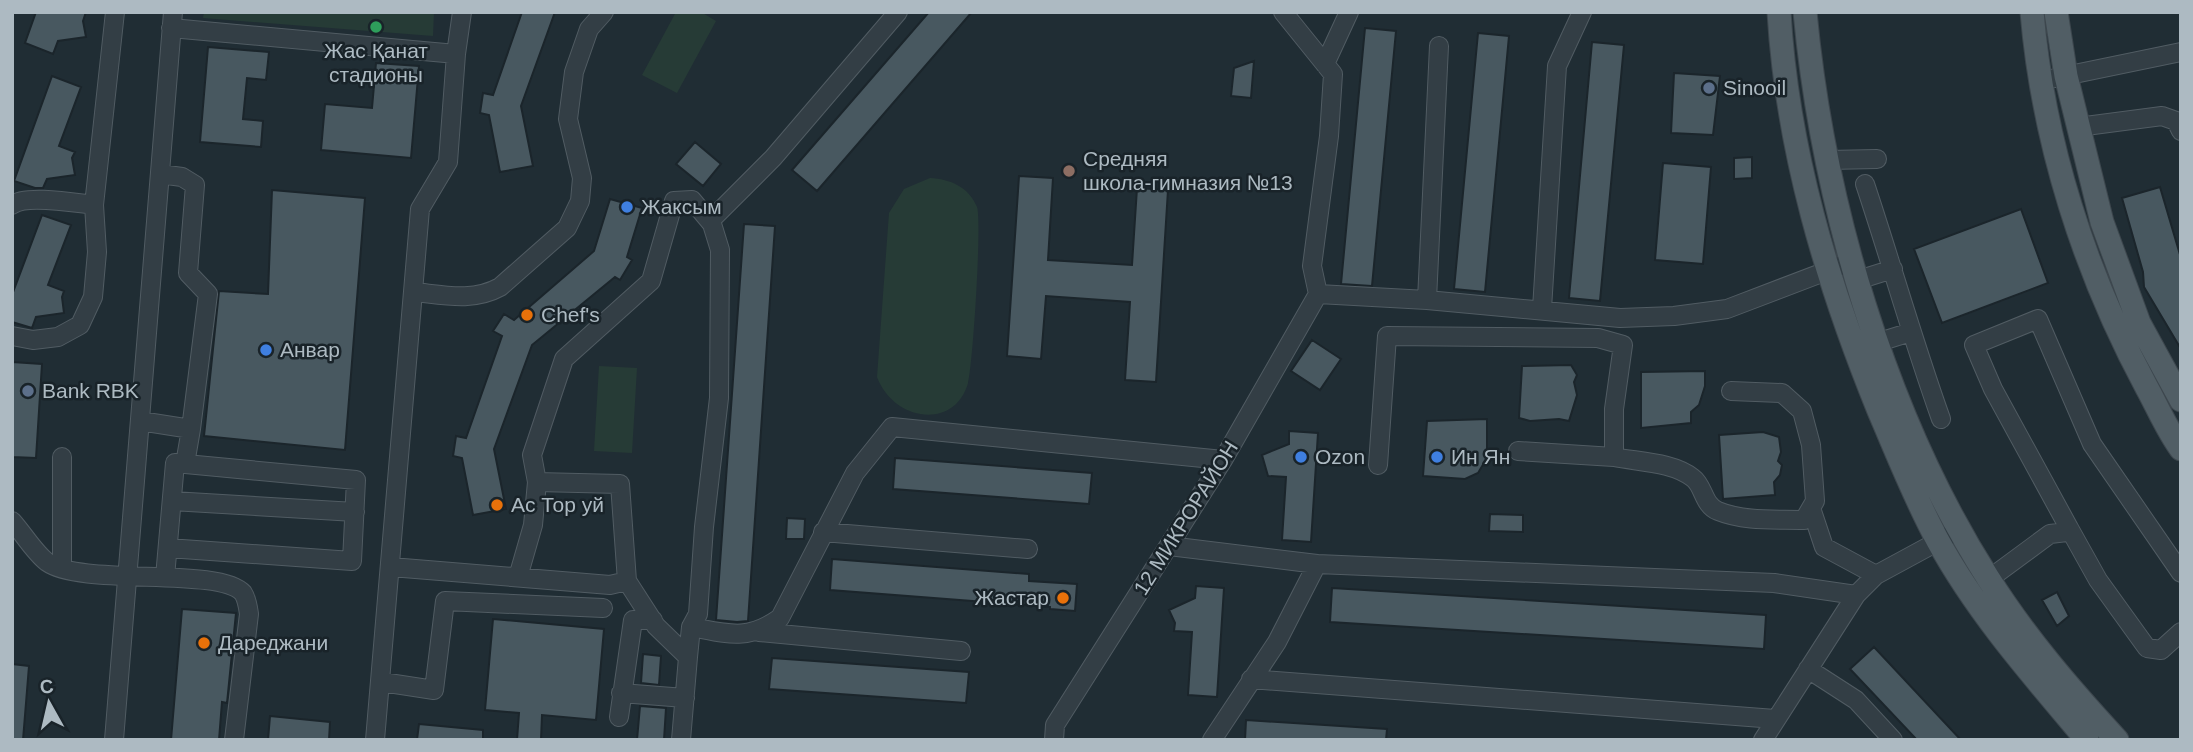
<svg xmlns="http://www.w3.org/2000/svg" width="2193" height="752" viewBox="0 0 2193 752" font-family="Helvetica,sans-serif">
<rect width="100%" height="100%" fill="#202d34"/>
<!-- green -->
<path fill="#263b36" d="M204 12H434L433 36 203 18Z
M676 12H701L716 21 677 93 642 75Z
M930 178C950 179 969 187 977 207 982 220 973 365 968 383 955 430 894 422 877 377L889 213 904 189Z
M599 366 637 368 632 453 594 451Z"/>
<!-- building -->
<path fill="#485860" stroke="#1b252b" stroke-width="2" d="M36 12H86L83 21 86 37 58 41 53 54 25 43Z
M522 12H555L521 106 533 166 500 172 489 115 480 113 483 93 493 95Z
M929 12H972L817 191 792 170Z
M1365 28 1396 31 1372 286 1341 284Z
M1478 33 1509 36 1485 292 1454 289Z
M1592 42 1624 45 1600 301 1569 298Z
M208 47 269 52 266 80 247 78 243 119 263 121 261 147 200 142Z
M1254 61 1251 98 1231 96 1234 68Z
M376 63 419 66 411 158 321 150 325 104 372 108Z
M1674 73 1720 76 1713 135 1671 133Z
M52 76 81 87 59 146 75 152 72 158 75 175 47 179 43 188H35L14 181Z
M695 142 721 164 703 186 676 164Z
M1752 157V178L1734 179V158Z
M1663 163 1711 167 1703 264 1655 260Z
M1019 176 1053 178 1048 260 1132 265 1137 188 1168 190 1156 382 1125 380 1130 302 1046 296 1041 359 1007 356Z
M2160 187 2181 258V349L2144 287 2143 272 2122 198Z
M272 190 365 198 345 450 204 436 219 291 268 294Z
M610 199 642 208 627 257 632 260 620 280 615 277 532 345 494 449 506 509 473 515 462 458 453 456 456 436 466 438 502 336 493 331 504 314 514 320 594 251Z
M2021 209 2048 283 1942 323 1914 249Z
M42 215 71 225 48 285 64 291 62 297 64 313 36 317 32 328 12 322V295Z
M744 224 775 226 748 621 737 622 716 620Z
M1312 340 1341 359 1320 390 1291 371Z
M12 362 42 364 36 458 12 457Z
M1571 365 1577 375 1574 382 1577 395 1569 421 1559 419 1530 421 1519 418 1522 366Z
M1705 371V386L1699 405 1691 412V423L1641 428V372Z
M1487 419V458L1478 473 1465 479 1423 476 1427 421Z
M1289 431 1318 433 1311 542 1282 540 1286 477 1268 476 1262 455 1289 444Z
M1763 432 1779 437 1781 452 1778 461 1782 465 1780 475 1774 482 1775 495 1723 499 1719 435Z
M895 458 1092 473 1089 504 893 489Z
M1490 514 1523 515V532L1489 531Z
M787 518 805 519 804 539H786Z
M832 559 1029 574V581L1077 584 1075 611 1050 609V607L830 590Z
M1196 586 1224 588 1217 697 1188 695 1192 632 1174 631 1175 623 1169 610 1195 598Z
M1332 588 1766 615 1764 649 1330 622Z
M2057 592 2069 616 2057 626 2042 600Z
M182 609 236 613 227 703 222 702 219 740H171Z
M493 619 604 629 596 720 542 715 541 740H517L519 713 485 710Z
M1874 647 1961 740H1917L1850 669Z
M643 654 661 656 659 685 641 683Z
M772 658 969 672 966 703 769 689Z
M12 664 29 666 23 740H12Z
M640 706 666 708 664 740H637Z
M270 716 330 722 329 740H268Z
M1246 720 1387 729 1386 740H1245Z
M419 724 483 730V740H417Z"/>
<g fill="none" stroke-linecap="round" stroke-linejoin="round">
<!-- minor casing -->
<g stroke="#515c63" stroke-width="20">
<path id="minor" d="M1283 12 1333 74 1329 136 1312 266 1318 294
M171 28 456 54 462 12
M1325 64 1349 12
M2055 78 2181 52
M2078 127 2162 116 2176 121 2181 131
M1828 160 1877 159
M1865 184C1891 262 1913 341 1941 419
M12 205C26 194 76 203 94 205
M710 221 773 158 898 12
M1858 280 1893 269
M414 292C444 295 473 302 500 287L567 228 580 201 582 178 568 119 574 72 589 29 604 12
M1318 294 1427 300 1620 318 1674 316 1727 309 1853 261
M1427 300 1439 46
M1542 309 1557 66 1582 12
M12 336 33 340 58 337 80 325 93 297 97 252 94 205 115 12
M1879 342 1911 332
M140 421 191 429 208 294 188 273 195 185 182 177 160 174
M62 457V568
M1614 457C1639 462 1673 462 1693 478 1704 486 1703 505 1718 511 1745 522 1776 519 1804 520L1815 501 1811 445 1802 411 1782 393 1731 391
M185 464 191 429
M1378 465 1387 336 1598 338 1623 345 1614 409V457L1518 451
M537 482 620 484 627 581
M172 501 355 512
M1811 508 1824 547 1876 575
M12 521C23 533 34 552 47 562 82 587 219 566 243 593 247 599 248 607 249 614L234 740
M2069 528 2098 580 2147 648 2161 650 2181 632
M823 532 1028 549
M1169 546 1317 564
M391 567 610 585 627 581 656 626 688 657 681 740
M165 577 175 463 356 480 352 561 168 548
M518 577 533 525 537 482 532 455 564 359 651 281 674 201 692 200 712 224 720 250 719 398 704 527 698 614 691 627 688 657
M1989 579 2050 534 2067 532 2069 528 1993 389 1974 345 2038 319 2092 444 2181 573
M691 627C729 634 747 641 780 618L855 473 892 427 1223 460
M759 632 961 651
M1808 669 1856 700 1893 740
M1251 679 1775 719
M382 682 434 690 445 601 603 608
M621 693 685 698
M619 717 633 620H653
M114 740 173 12
M375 740 420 209 448 162 456 54
M1054 740 1055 725 1223 460 1318 294
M1212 740 1277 642 1317 564 1774 583 1856 595
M1763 740 1856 595 1876 575 1959 530"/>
</g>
<!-- major casing -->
<g stroke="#3d474e" stroke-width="25">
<path id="major" d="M1779 12C1787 150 1827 283 1879 411 1898 455 1915 499 1938 541 1978 614 2034 677 2087 740
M1805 12C1823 203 1885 416 1988 578 2025 637 2070 689 2117 740
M2032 12C2043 143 2085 273 2147 388 2158 408 2167 430 2181 449
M2056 12 2066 76 2102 222 2139 323 2181 400"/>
</g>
<!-- minor -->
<use href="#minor" stroke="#333e45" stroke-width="18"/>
<!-- major -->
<use href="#major" stroke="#515e65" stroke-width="23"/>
</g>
<!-- markers -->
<circle fill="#2e9e5b" stroke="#192329" stroke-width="2.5" cx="376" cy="27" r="7"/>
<g fill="#5c6f8a" stroke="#192329" stroke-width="2.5">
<circle cx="1709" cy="88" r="7"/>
<circle cx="28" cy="391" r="7"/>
</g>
<circle fill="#8d6e63" stroke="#192329" stroke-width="2.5" cx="1069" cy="171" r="7"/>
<g fill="#3f7fe0" stroke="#192329" stroke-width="2.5">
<circle cx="627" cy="207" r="7"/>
<circle cx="266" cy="350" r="7"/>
<circle cx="1301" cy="457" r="7"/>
<circle cx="1437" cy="457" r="7"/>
</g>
<g fill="#e8710a" stroke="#192329" stroke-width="2.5">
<circle cx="527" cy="315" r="7"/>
<circle cx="497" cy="505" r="7"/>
<circle cx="1063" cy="598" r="7"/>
<circle cx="204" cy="643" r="7"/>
</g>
<g text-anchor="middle" stroke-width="5" stroke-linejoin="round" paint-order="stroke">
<!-- poi labels -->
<g font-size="21" fill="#adbac2" stroke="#192329" text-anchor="start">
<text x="376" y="58" text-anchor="middle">Жас Қанат<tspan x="376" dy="24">стадионы</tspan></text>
<text x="1723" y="95">Sinooil</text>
<text x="1083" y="166">Средняя<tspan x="1083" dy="24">школа-гимназия №13</tspan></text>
<text x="641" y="214">Жаксым</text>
<text x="541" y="322">Chef's</text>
<text x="280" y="357">Анвар</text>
<text x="42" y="398">Bank RBK</text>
<text x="1315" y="464">Ozon</text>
<text x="1451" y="464">Ин Ян</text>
<text x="511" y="512">Ас Тор уй</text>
<text x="1049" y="605" text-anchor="end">Жастар</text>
<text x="218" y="650">Дареджани</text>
</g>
<!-- street labels -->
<g font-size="21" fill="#adbac2" stroke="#192329">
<text transform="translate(1186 518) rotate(-58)" y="7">12 МИКРОРАЙОН</text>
</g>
</g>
<!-- border -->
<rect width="2193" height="752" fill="none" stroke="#adbac2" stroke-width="28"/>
<!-- north arrow -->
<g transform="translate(49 703) rotate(352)" stroke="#192329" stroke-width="5" paint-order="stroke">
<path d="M0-5L12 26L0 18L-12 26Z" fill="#adbac2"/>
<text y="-10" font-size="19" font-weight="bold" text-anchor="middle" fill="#adbac2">С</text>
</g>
</svg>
